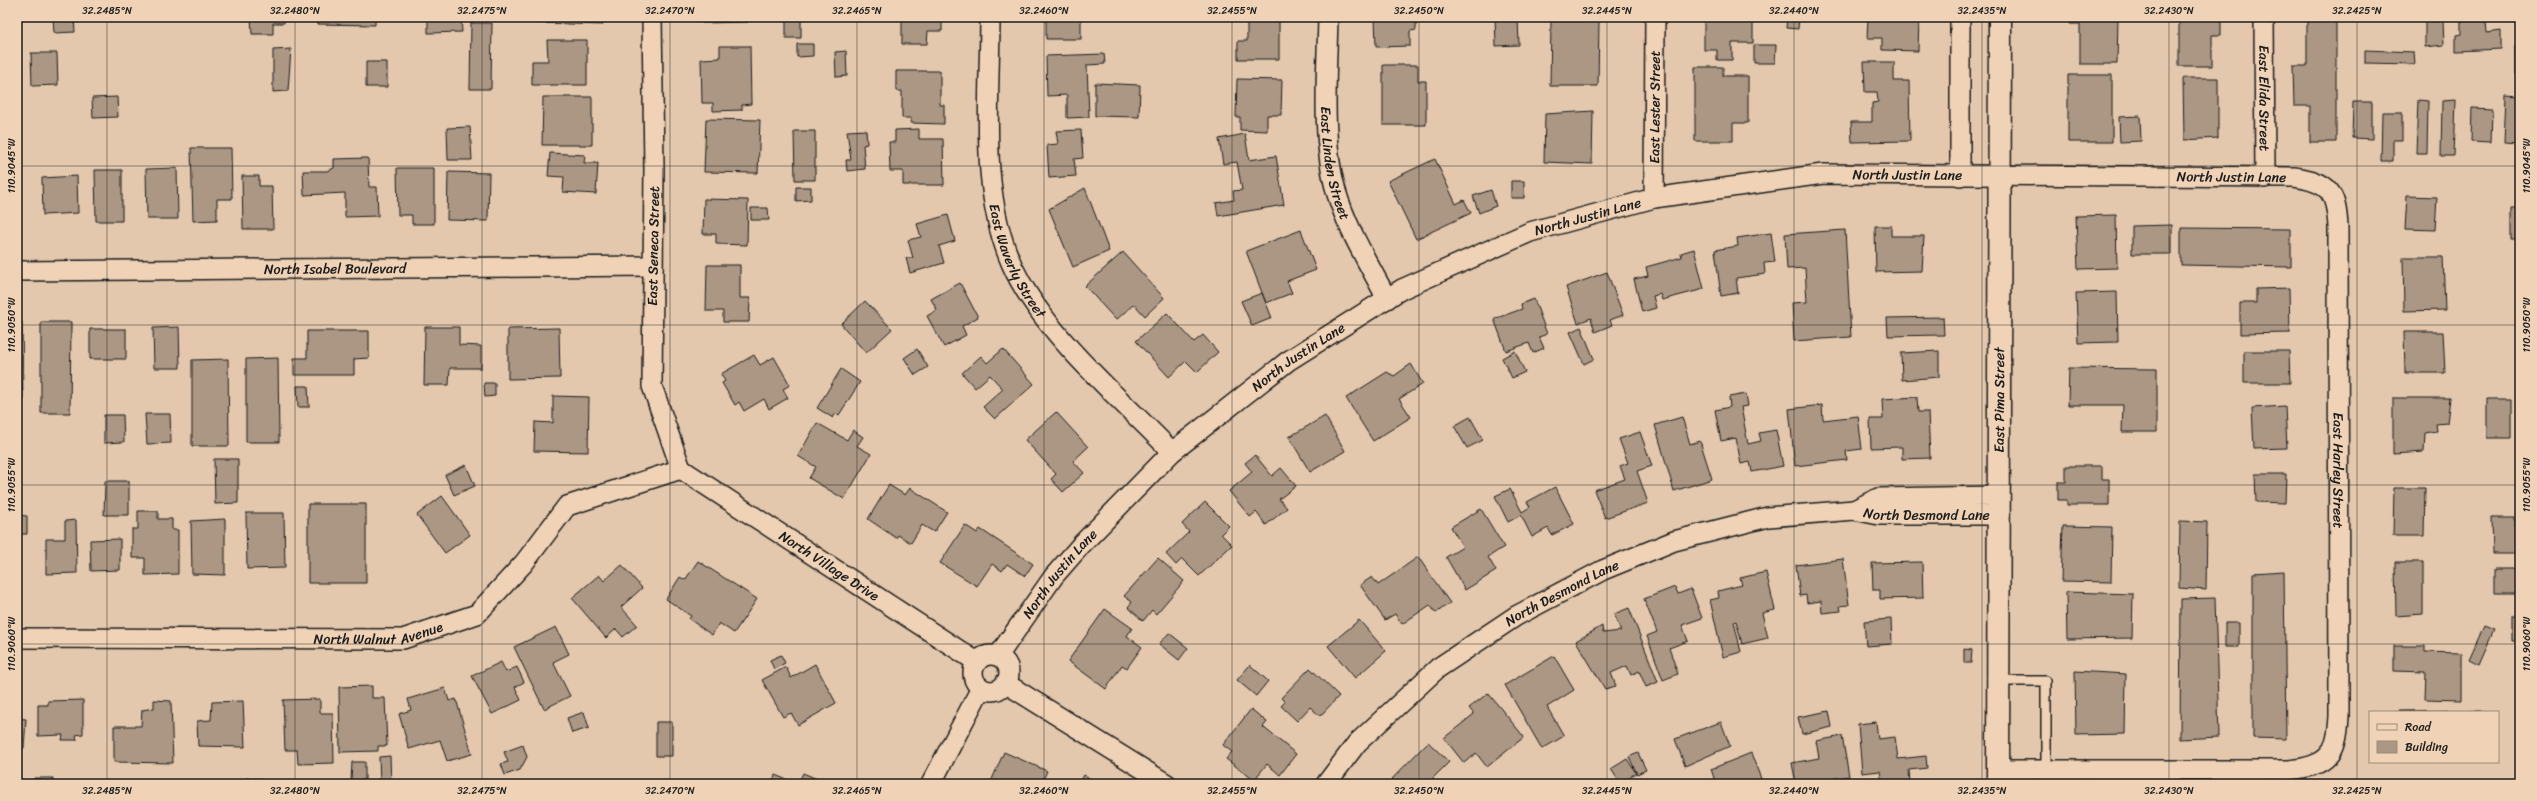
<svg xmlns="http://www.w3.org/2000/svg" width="2537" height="801" viewBox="0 0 2537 801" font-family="Sriracha,sans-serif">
<rect width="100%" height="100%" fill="#e3c8ad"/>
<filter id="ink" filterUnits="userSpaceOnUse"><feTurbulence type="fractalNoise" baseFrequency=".025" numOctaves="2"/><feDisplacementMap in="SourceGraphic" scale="8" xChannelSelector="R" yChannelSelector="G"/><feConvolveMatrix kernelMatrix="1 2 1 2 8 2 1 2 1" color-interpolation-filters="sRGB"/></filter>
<g filter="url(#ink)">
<!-- building -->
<path fill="#ac9784" stroke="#1c1c1c" d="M53 17H74L75 32 54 33Z
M251 17H284V23H273V34H252Z
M318 17H375V25L318 24Z
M428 17H461L462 32 428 33Z
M539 17H603V25L539 23Z
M702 17H748V22L702 23Z
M786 17H801V38H786Z
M902 17H942V31H928L927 44H902Z
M1046 17H1081V39H1046Z
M1375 17H1430L1431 21H1416V30L1410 31V46L1376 47Z
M1495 17H1518L1519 45 1496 46Z
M1697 17H1753V43H1732V60H1717V50H1704V19H1697Z
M1787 17H1799L1798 29 1786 28Z
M1868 17H1919L1918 51 1882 50V38H1867Z
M2069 17H2118L2117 64H2080V24H2069Z
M2179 17H2221V35H2212V66H2179Z
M2307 17H2336V142H2310V106H2294L2293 66H2307Z
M1247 21H1279V59H1238V41H1247Z
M1551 21H1599L1598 86H1550Z
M2443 21 2444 45 2425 47V22Z
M2461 21H2486L2487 33 2501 31V49L2456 51V35L2461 34Z
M471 23H492L491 89H470Z
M547 40H587V85H532V61H548Z
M797 44H813V56L797 57Z
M1754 45H1776L1775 63H1754Z
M2516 45H2520V74H2516Z
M720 46H750L751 104 742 105V110L713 111V103H702L701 59 720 58Z
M291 49 288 91 273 92V50Z
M2365 50 2414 52 2415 64 2365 63Z
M846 51 847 76 836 77 835 52Z
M31 53H57L58 85 32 86Z
M1104 54 1105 64 1087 65 1089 117 1067 118V95L1047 96 1046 56Z
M366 62H387V87H366Z
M1864 62H1894V81H1909L1910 141 1852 142 1851 122H1872V103L1878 102 1877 92H1865Z
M1383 65H1418V81H1426V125H1383Z
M1695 67H1723V76H1748V123H1733V141H1695Z
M896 71H940V105H944V124L911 123V118H902V91H896Z
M2068 75H2112V142H2068Z
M2183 78H2218V138L2184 140Z
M1237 79 1282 80 1281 115H1267V131L1240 130V117H1236Z
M1095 83 1140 85 1139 117 1095 116Z
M2506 95 2520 96 2518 144 2504 143Z
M117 97 118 117 93 118 92 98Z
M543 97H592V145H542Z
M2418 100 2428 101 2427 153H2416Z
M2456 100 2454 156H2441L2442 101Z
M2353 102H2372V139L2352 138Z
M2472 108 2492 109 2491 142 2471 141Z
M1593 111 1592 164 1544 162 1545 114Z
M2382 112H2402V140H2393V161H2381Z
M2140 116 2141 141 2120 142 2119 117Z
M706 119 760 120 758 173 704 172Z
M470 127 472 160H448L447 128Z
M919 129V139H943L944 185H903V171H890L889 142H895V130Z
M866 130 867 144 863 145 865 169 847 171 846 160H851L847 131Z
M1081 130 1083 158 1074 159 1076 176 1049 178 1047 145 1058 144 1056 131Z
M794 131H815V180H795Z
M1245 134 1249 160 1276 156 1284 205 1218 216 1216 203 1234 200 1233 191 1242 190 1237 162 1223 164 1219 139Z
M191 148H231L232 199H217V220L193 221Z
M550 153 585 155 584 163H598L596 194 563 192 564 177 548 176Z
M368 158 369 187H377L378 216 345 217V193L304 195 303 171H327L334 168V159Z
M1435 159 1456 204 1464 200 1471 213 1416 239 1388 181Z
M177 168 178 219H147L146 169Z
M397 168H434V224H412V215H398Z
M95 170H122V221H96Z
M448 172 489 173 488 221 447 220Z
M77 176 78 213 43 215 42 178Z
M242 176H259V186H272L273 229H243Z
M17 177H20L18 214H17Z
M1511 181H1524V198H1511Z
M796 187H811V200L796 201Z
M1085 188 1109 251 1073 267 1049 209Z
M1491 190 1496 206 1479 213 1473 196Z
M2407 196 2437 197 2435 230 2405 229Z
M704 199 748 200 747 245 716 244V234H703Z
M751 208H768L769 220H751Z
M2512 208H2520V239H2512Z
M948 215 955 241 939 246 944 263 910 273 906 258H913L908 240 921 237 917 224Z
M2116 215 2117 268 2078 269 2076 216Z
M2172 225V254H2132V226Z
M1875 226H1891V236H1924L1922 271 1876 272Z
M2181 228 2291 229V267L2181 265Z
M1301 230 1316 270 1287 281 1292 293 1266 303 1246 251Z
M1845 230 1851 337 1794 341 1792 303 1807 302 1805 268 1787 269 1785 234Z
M1771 233 1775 262 1764 263 1765 274 1736 278 1738 293 1721 296 1715 250 1738 246 1737 238Z
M1694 249 1704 289 1662 300 1660 294 1653 296 1656 308 1642 312 1634 279 1648 276 1646 267 1682 257 1681 253Z
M1123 252 1164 298 1145 316 1134 304 1116 320 1085 286Z
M2403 257H2443L2445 310 2404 311Z
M707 265H740V298H750L749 322H723V311H706Z
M1607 272 1623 315 1610 320 1612 325 1595 332 1591 318 1578 323 1566 287Z
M960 283 978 317 962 326 966 335 944 347 927 316 937 310 931 299Z
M2289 288 2290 333 2240 334V303H2256V289Z
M2117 292 2118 342 2078 343 2076 293Z
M1262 293 1272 318 1252 326 1241 301Z
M1534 299 1547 334 1539 337 1544 348 1533 353 1529 343 1506 351 1494 319 1522 309 1521 304Z
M865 301 892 329 866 353 841 324Z
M1167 313 1194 342 1203 335 1218 352 1197 372 1186 361 1169 377 1136 341Z
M1943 317 1944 335 1888 336 1887 318Z
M17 322H22L23 401H17Z
M41 322H71L70 413H41Z
M179 327 180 368H154L153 328Z
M425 327H459V345L481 346V368H450L449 385H424Z
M1581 327 1594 359 1584 364 1570 332Z
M559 328 560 378 508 379V329Z
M90 329H126V359H90Z
M307 331H369V358L354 359V375H294V358H307Z
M2404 332H2443L2445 373H2405Z
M917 349 928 367 915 375 904 358Z
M1003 349 1034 384 995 419 983 407 1003 389 990 375 975 388 962 373 981 356 987 363Z
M1515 351 1525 372 1512 378 1502 358Z
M1939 351V377L1902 380 1901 353Z
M2244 351H2289L2290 383H2244Z
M754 355 760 365 774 357 790 385 783 389 788 398 769 409 764 399 744 411 739 402 735 405 722 383 725 381 721 374Z
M278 358 279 442H246V359Z
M228 359 229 446H192V360Z
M1411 364 1423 384 1399 399 1411 417 1373 441 1346 398 1387 372 1394 376Z
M2069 368 2157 369V432H2122L2123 405H2068Z
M841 369 860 382 839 415 836 413 833 418 817 408Z
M484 383H495V396L485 397Z
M297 386H308L309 407H298Z
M1746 394 1748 406 1741 407 1748 444 1761 441 1759 433 1776 430 1783 466 1752 472 1750 462 1741 464 1736 438 1721 441 1715 410 1730 407 1729 397Z
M553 396 589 397 588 452 534 451 535 422 553 423Z
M1917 397 1918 412H1928L1930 458 1902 459V447L1871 448 1870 419H1883L1882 399Z
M2393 398H2450L2447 423 2436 424 2437 431 2425 433 2424 452 2393 454Z
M2487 399H2511V438H2487Z
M2518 404H2520V429H2518Z
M1822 405 1823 420 1858 416 1862 449 1846 451 1847 460 1795 466 1789 409Z
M2285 406 2287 448 2254 449 2252 408Z
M1056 412 1088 447 1073 461 1084 473 1063 492 1051 479 1056 474 1025 440Z
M145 414H170L171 443 147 444Z
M104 415H123L124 442 104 443Z
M1325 416 1345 451 1310 472 1289 437Z
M1470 417 1483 440 1467 448 1454 426Z
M1682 417 1690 444 1700 441 1712 479 1674 491 1655 425Z
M817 423 847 440 853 430 863 437 857 446 871 454 844 499 809 478 816 467 798 456Z
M1640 432 1652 466 1637 471 1648 503 1605 518 1594 490 1625 479 1620 466 1628 463 1619 439Z
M1255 455 1272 476 1281 468 1296 486 1279 499 1287 508 1266 525 1256 512 1250 517 1229 491 1252 472 1245 463Z
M214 459H238V503L215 504Z
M466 465 475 486 454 495 445 475Z
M2066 466H2102V479H2109V505H2067V500H2058V482H2066Z
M2255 474H2286L2285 503 2256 502Z
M105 481H129V515H104Z
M889 485 905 495 910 488 947 512 934 532 922 525 911 543 898 535 896 538 868 519Z
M1555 487 1574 524 1552 535 1548 528 1532 537 1521 515 1508 522 1495 496 1510 489 1522 512 1530 507 1527 502Z
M2394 488H2425L2424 536H2393Z
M442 496 470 535 445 553 417 515Z
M1205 502 1229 526 1221 534 1232 545 1199 576 1182 559 1176 565 1166 554 1189 532 1182 524Z
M308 504H366V583H308Z
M1481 509 1504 547 1488 557 1496 571 1465 590 1446 557 1463 547 1451 527Z
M138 511H158V519H172V530H178V574L145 575V558H132V529H138Z
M246 513H284L285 568 247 569Z
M17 515 27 516V534H17Z
M2491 518H2515V554H2492Z
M225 519V575L192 574 191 521Z
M76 520 77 573 46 574V539H65V521Z
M2180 521 2207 522 2206 590 2179 588Z
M965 525 977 533 980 529 1033 564 1025 576 1007 564 1002 571 992 564 977 586 940 563Z
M2063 526 2112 527 2111 582 2061 581Z
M120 539V570L91 571 90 540Z
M1418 557 1450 603 1436 613 1430 605 1402 624 1395 614 1385 620 1360 585 1372 577 1378 585Z
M1158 558 1184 581 1156 614 1152 610 1143 621 1128 607 1132 602 1124 596Z
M1843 559 1849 605 1840 606 1841 611 1822 613 1821 601 1807 603 1806 595 1800 596 1796 565Z
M698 561 757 599 734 633 719 623 712 635 689 619 691 616 666 599 680 577 685 580Z
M1922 562 1923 598 1880 599V590H1873L1872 563Z
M2395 562H2423V614L2396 616Z
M622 565 642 588 621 607 637 625 623 637 616 629 606 638 572 598 599 575 604 581Z
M2494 569H2520V594H2494Z
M2284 571 2286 739 2253 738V573Z
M1766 572 1775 610 1762 613 1768 638 1742 644 1736 621 1734 622 1741 652 1723 657 1710 600 1719 598 1718 591 1742 585 1740 578Z
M1675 587 1678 594 1691 589 1702 618 1682 625 1688 641 1669 648 1678 674 1663 680 1647 636 1657 632 1644 599Z
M2066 592 2133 594 2132 638 2067 639Z
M2215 598 2219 737 2180 739 2181 599Z
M1629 608 1658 682 1646 687 1639 671 1631 675 1627 666 1611 673 1616 686 1605 689 1576 641 1602 626 1603 633 1621 631 1614 614Z
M1105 609 1132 628 1127 636 1142 647 1127 668 1122 665 1106 689 1068 661Z
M2511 615H2520V641H2511Z
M1891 619 1892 644 1866 646 1864 621Z
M1359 620 1386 651 1355 678 1328 646Z
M2225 623H2239V647H2225Z
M2484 626 2494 630 2479 664 2469 659Z
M556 627 569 654 553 662 570 696 544 709 514 647Z
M1169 633 1188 648 1179 660 1159 644Z
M2394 646H2425V652L2461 653V700L2425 699 2426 672 2394 671Z
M1964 649 1972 650 1971 663H1964Z
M781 655 785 663 774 669 770 660Z
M1554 656 1574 690 1547 707 1564 736 1542 749 1505 685Z
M501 662 506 672 517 667 524 682 515 687 521 700 492 714 472 676Z
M815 664 836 703 798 725 791 713 783 717 762 680 786 667 791 678Z
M1250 665 1268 681 1256 696 1237 680Z
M1310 668 1339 696 1320 716 1310 707 1297 721 1281 706 1285 702 1281 698Z
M2075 671 2126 674 2125 734 2076 735Z
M372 686V698H385L387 746H378V751L340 752 339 687Z
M445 688 449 701 456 699 472 754 447 761 440 740 409 749 399 714 411 710 408 699Z
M1488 693 1524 737 1487 767 1476 753 1464 763 1444 738 1474 714 1469 708Z
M320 699V713H333L334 763 298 764 297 750H285L283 700Z
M83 700V734L76 735 77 740H62L63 735 38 736V705H48V701Z
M154 700 171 701 173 763 114 762V726H141L142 710 154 708Z
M243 701 245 747 198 746 197 721 211 720 212 702Z
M1251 709 1267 722 1263 727 1296 754 1280 775 1267 764 1254 780 1226 759 1232 752 1223 745Z
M2481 710V712H2398V711Z
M1829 711 1832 727 1802 734 1798 717Z
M584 712 589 728 572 733 567 718Z
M17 718 26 719 24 748H17Z
M656 722H672V756H656Z
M1721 722 1730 746 1685 766 1675 739Z
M1876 722 1878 739 1895 737 1898 759 1926 756 1927 768 1909 770 1910 784H1882L1880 771 1862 773 1858 724Z
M1842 736 1849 776 1823 780 1824 784H1796L1792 763 1819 758 1816 741Z
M1428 742 1449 762 1432 779 1438 784H1398L1392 779Z
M523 745 527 757 520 770 505 775 501 764 508 762 504 752Z
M1004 752 1047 771 1041 784H990Z
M1638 753 1646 770 1637 774 1629 757Z
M1751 753 1763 784H1716L1711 769Z
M390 756 391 784H380L379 757Z
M1627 759 1636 773 1620 783 1611 769Z
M352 762H365V780H351Z
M803 773 829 784H798Z
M775 775 797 784H772Z
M1084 775 1099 784H1079Z
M34 778H53V784H34Z
M247 778 261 779V784H247Z"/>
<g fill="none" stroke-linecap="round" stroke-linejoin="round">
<!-- lane casing -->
<g stroke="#1c1c1c" stroke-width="12">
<path id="lane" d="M1999 681H2046V769"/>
</g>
<!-- street casing -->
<g stroke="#1c1c1c" stroke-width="22">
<g id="street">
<path d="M652 17 654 170 652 386 681 469"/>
<path id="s1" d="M990 17C990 68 986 120 990 171 993 207 1002 249 1020 281 1056 345 1121 399 1172 452"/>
<path id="s2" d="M1328 17C1327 72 1321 138 1336 191 1347 229 1369 264 1387 299"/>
<path d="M1960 17V176"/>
<path id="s3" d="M2264 17 2265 178"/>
<path id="s4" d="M1654 198 1655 17"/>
<path id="s5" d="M17 271 653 266"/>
<path id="s6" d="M681 469 977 662"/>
<path d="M1854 510 1878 498 2000 496"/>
<path id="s7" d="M17 638 403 639 477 614 524 563 567 506 681 469"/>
<circle cx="991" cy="673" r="18"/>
<path id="s8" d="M998 656 1054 576 1082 544 1172 452 1288 361 1402 289 1530 232 1654 198 1823 174 2294 177C2329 182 2336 191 2338 227L2339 716C2337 755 2328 766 2289 770H1998"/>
<path d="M1005 683 1167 784"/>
<path d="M931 784 981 688"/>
<path id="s9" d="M1326 784 1357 743 1438 668 1516 616 1603 570 1674 541 1768 517 1854 510 1879 515H2000"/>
</g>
</g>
<!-- secondary casing -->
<g stroke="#1c1c1c" stroke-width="25">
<g id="secondary">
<path id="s10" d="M1998 784 2000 17"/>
</g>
</g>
<!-- lane -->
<use href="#lane" stroke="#f0d3b6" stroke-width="9"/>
<!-- street -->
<use href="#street" stroke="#f0d3b6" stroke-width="19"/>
<!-- secondary -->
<use href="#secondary" stroke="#f0d3b6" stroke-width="22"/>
</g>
</g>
<!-- ticks -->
<path fill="none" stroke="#1c1c1c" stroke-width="1" stroke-opacity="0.45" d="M107 17V784M295 17V784M482 17V784M670 17V784M857 17V784M1044 17V784M1232 17V784M1419 17V784M1607 17V784M1794 17V784M1982 17V784M2169 17V784M2357 17V784M17 166H2520M17 325H2520M17 485H2520M17 644H2520"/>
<g text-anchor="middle" stroke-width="4" stroke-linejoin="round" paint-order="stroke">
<!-- street labels -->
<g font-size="14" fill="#1c1c1c" stroke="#f0d3b6">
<text dy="5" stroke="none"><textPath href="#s3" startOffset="81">East Elida Street</textPath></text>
<text dy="5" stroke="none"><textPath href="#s4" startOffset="91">East Lester Street</textPath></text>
<text dy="5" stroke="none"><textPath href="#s2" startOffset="147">East Linden Street</textPath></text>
<text dy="5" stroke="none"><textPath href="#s8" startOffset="1075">North Justin Lane</textPath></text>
<text dy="5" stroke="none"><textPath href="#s8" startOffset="1399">North Justin Lane</textPath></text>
<text dy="5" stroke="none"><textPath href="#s8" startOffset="751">North Justin Lane</textPath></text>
<text transform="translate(653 246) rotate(-89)" y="5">East Seneca Street</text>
<text dy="5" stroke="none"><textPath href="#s1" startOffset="249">East Waverly Street</textPath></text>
<text dy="5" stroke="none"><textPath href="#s5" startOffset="318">North Isabel Boulevard</textPath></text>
<text dy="5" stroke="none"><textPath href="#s8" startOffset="427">North Justin Lane</textPath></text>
<text dy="5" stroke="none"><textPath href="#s10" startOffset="384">East Pima Street</textPath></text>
<text dy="5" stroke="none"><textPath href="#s8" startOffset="1781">East Harley Street</textPath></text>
<text dy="5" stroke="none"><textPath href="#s9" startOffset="687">North Desmond Lane</textPath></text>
<text dy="5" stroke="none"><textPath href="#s6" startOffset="177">North Village Drive</textPath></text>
<text dy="5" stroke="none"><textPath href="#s8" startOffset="103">North Justin Lane</textPath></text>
<text dy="5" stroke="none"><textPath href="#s9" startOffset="307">North Desmond Lane</textPath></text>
<text dy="5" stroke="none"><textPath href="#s7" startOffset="362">North Walnut Avenue</textPath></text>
</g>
</g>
<!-- margin -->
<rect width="2537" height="801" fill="none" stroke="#f0d3b6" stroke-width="44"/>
<!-- legend -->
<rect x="2369" y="711" width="130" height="52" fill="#f0d3b6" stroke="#9b8a78"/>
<rect x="2377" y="724" width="20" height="6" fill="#f0d3b6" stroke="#9b8a78"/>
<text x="2405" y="731" font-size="12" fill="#1c1c1c">Road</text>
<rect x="2377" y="741" width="20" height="12" fill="#ac9784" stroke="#9b8a78"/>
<text x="2405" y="751" font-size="12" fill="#1c1c1c">Building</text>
<rect x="22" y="22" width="2493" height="757" fill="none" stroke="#1c1c1c" stroke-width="1.5"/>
<g font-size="10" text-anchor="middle" fill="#1c1c1c">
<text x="107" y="14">32.2485°N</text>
<text x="295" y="14">32.2480°N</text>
<text x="482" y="14">32.2475°N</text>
<text x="670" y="14">32.2470°N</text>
<text x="857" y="14">32.2465°N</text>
<text x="1044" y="14">32.2460°N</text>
<text x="1232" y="14">32.2455°N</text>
<text x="1419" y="14">32.2450°N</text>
<text x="1607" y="14">32.2445°N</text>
<text x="1794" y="14">32.2440°N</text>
<text x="1982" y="14">32.2435°N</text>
<text x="2169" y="14">32.2430°N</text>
<text x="2357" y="14">32.2425°N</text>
<text transform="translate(2526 166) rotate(-90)" y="4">110.9045°W</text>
<text transform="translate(11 166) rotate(-90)" y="4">110.9045°W</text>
<text transform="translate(2526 325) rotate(-90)" y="4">110.9050°W</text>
<text transform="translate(11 325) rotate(-90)" y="4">110.9050°W</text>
<text transform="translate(2526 485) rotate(-90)" y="4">110.9055°W</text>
<text transform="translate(11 485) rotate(-90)" y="4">110.9055°W</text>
<text transform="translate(2526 644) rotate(-90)" y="4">110.9060°W</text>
<text transform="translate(11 644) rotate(-90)" y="4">110.9060°W</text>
<text x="107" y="794">32.2485°N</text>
<text x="295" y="794">32.2480°N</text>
<text x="482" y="794">32.2475°N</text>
<text x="670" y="794">32.2470°N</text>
<text x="857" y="794">32.2465°N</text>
<text x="1044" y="794">32.2460°N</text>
<text x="1232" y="794">32.2455°N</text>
<text x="1419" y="794">32.2450°N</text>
<text x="1607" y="794">32.2445°N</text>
<text x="1794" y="794">32.2440°N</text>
<text x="1982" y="794">32.2435°N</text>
<text x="2169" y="794">32.2430°N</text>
<text x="2357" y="794">32.2425°N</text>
</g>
</svg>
